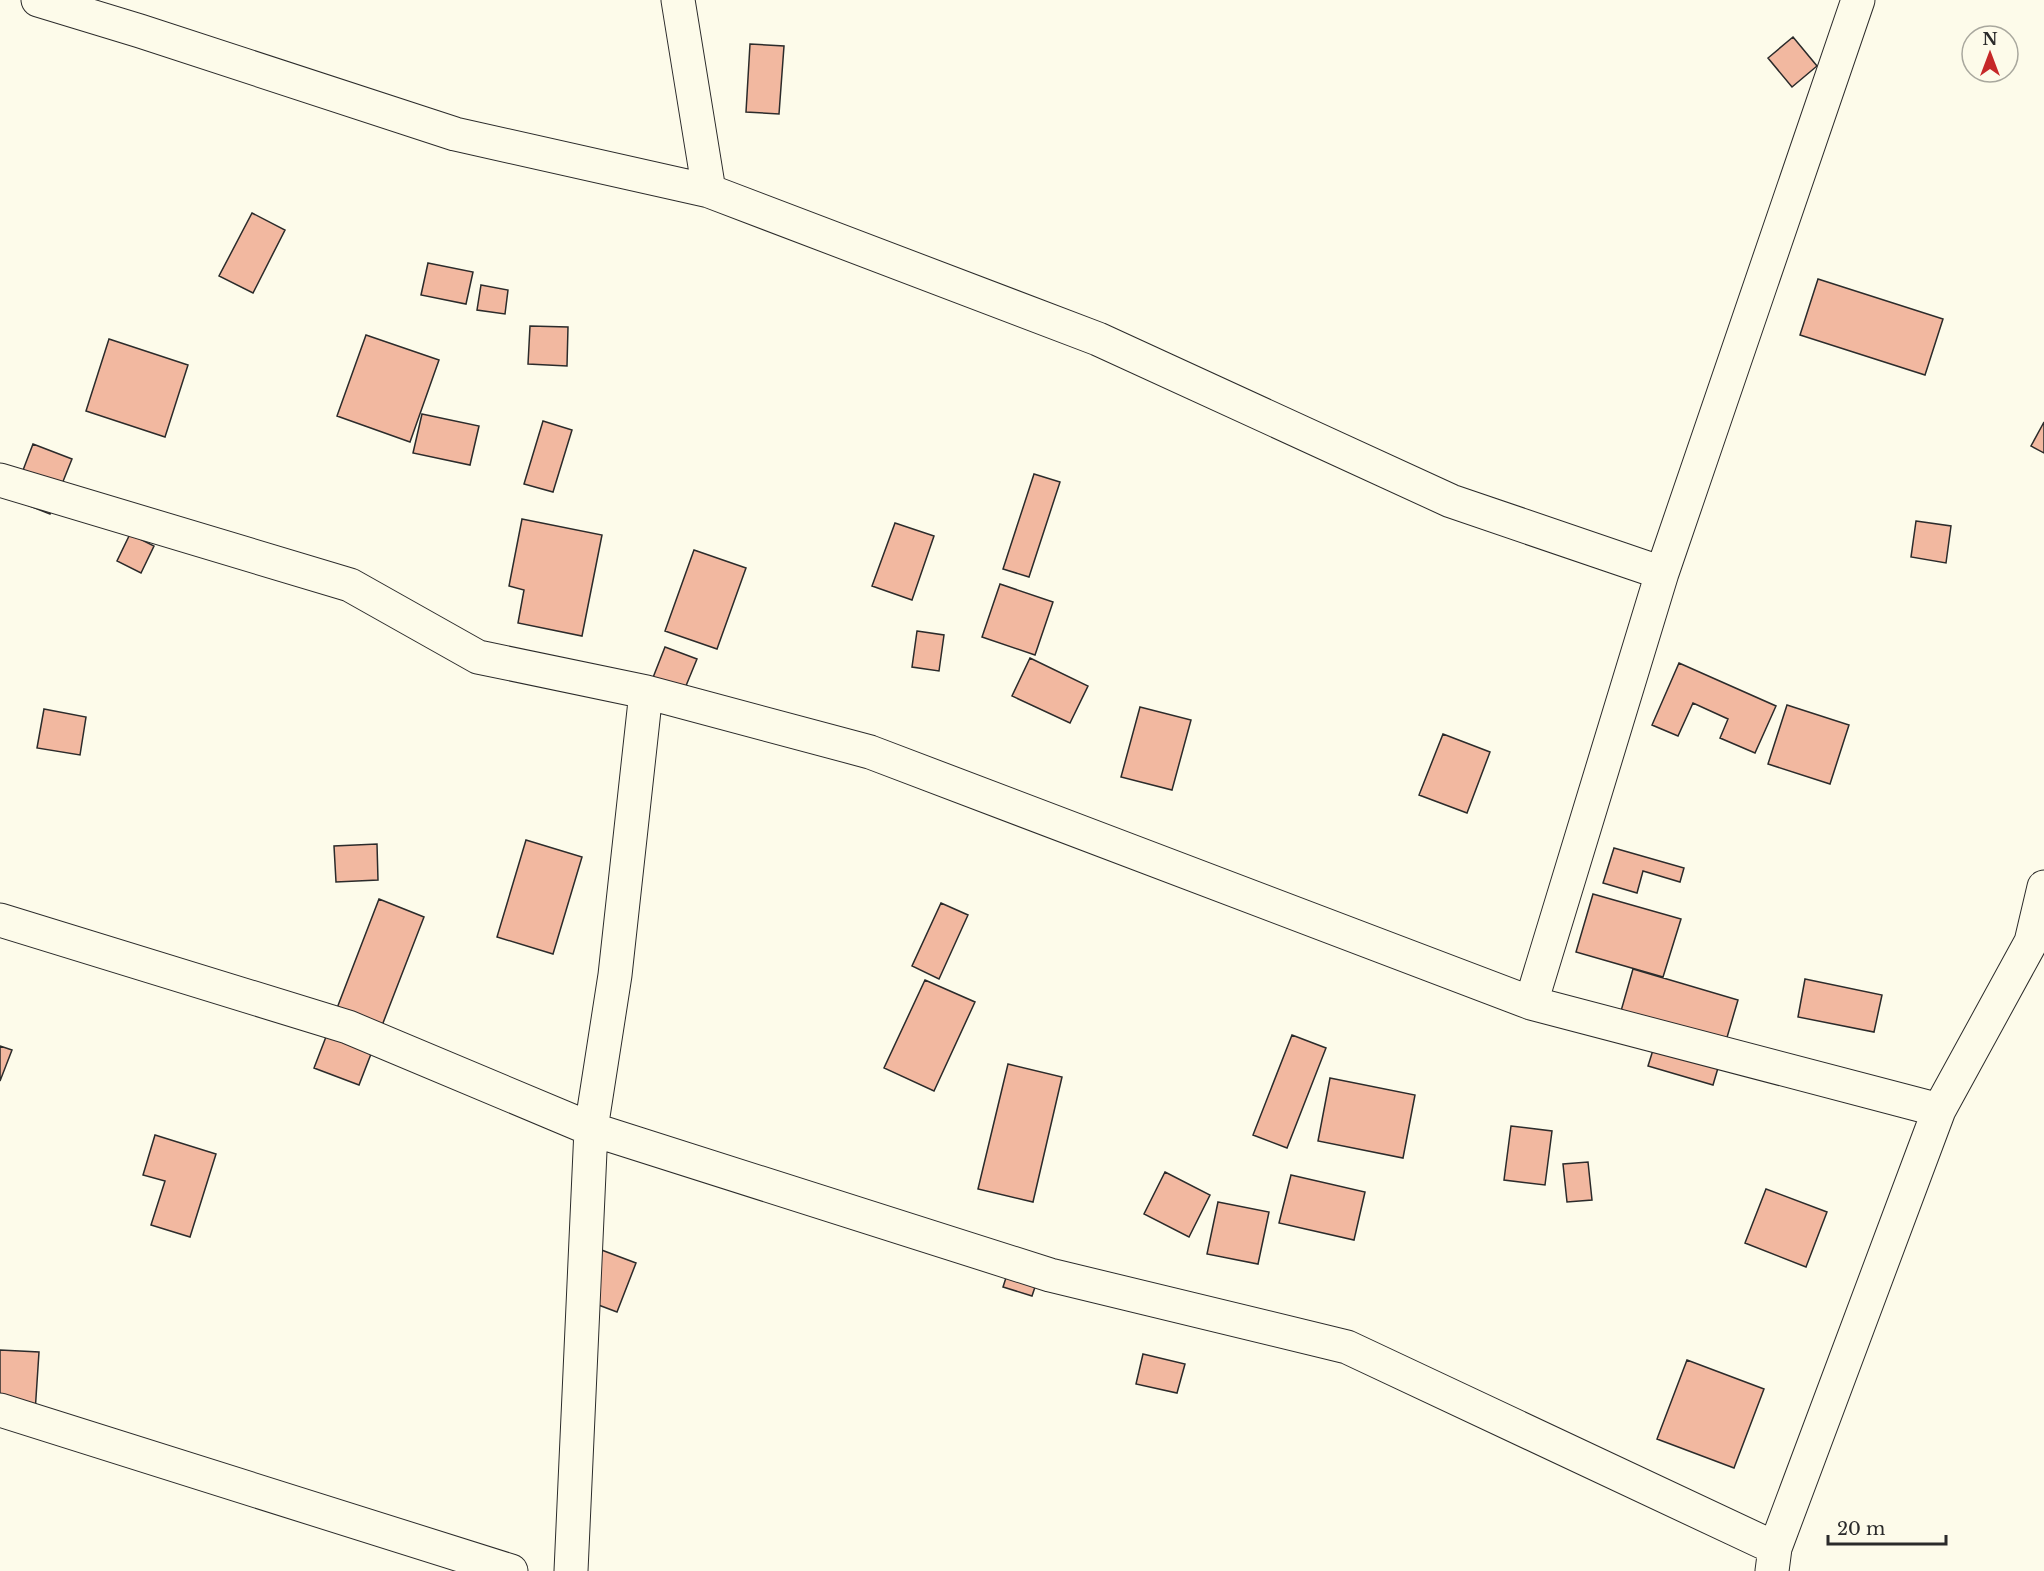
<svg xmlns="http://www.w3.org/2000/svg" width="2044" height="1571" viewBox="0 0 2044 1571" font-family="'Libre Baskerville',serif">
<rect width="100%" height="100%" fill="#fdfbea"/>
<!-- building -->
<path fill="#f2b8a0" stroke="#2b2b2b" stroke-width="1.5" d="M1793 37 1817 66 1792 87 1768 58Z
M750 44 784 46 779 114 746 112Z
M252 213 285 230 253 293 219 276Z
M428 263 473 272 466 304 421 295Z
M1818 279 1943 319 1925 375 1800 335Z
M481 285 508 290 505 314 477 310Z
M530 326 568 327 567 366 528 364Z
M366 335 439 360 410 442 337 416Z
M109 339 188 365 165 437 86 411Z
M422 414 479 426 470 465 413 453Z
M543 421 572 430 553 492 524 484Z
M2044 422V453L2031 446Z
M33 444 72 459 50 514 12 499Z
M1034 474 1060 482 1029 577 1003 569Z
M522 519 602 535 582 636 518 623 524 590 509 586Z
M1916 521 1951 526 1946 563 1911 557Z
M895 523 934 536 912 600 872 586Z
M130 534 154 546 141 573 117 561Z
M694 550 746 568 717 649 665 631Z
M1000 584 1053 602 1035 655 982 637Z
M917 631 944 635 939 671 912 667Z
M665 647 697 659 674 715 643 703Z
M1030 658 1088 686 1070 723 1012 696Z
M1679 663 1776 706 1755 753 1720 738 1728 719 1693 703 1678 736 1652 725Z
M1787 705 1849 725 1830 784 1768 764Z
M1140 707 1191 720 1172 790 1121 777Z
M44 709 86 717 80 755 37 748Z
M1443 734 1490 752 1467 813 1419 795Z
M526 840 582 857 553 954 497 937Z
M377 844 378 880 336 882 334 846Z
M1614 848 1684 868 1680 882 1643 871 1637 893 1603 883Z
M1593 894 1681 919 1663 977 1576 952Z
M379 899 424 917 359 1085 314 1068Z
M941 903 968 915 939 979 912 966Z
M1633 969 1738 1000 1713 1085 1648 1066 1653 1050 1613 1039Z
M1805 979 1882 995 1874 1032 1798 1017Z
M925 980 975 1002 934 1091 884 1068Z
M1292 1035 1326 1048 1287 1148 1253 1135Z
M0 1046 12 1050 0 1081Z
M1008 1064 1062 1077 1033 1202 978 1189Z
M1330 1078 1415 1095 1403 1158 1318 1141Z
M1511 1126 1552 1131 1545 1185 1504 1180Z
M155 1135 216 1154 190 1237 151 1225 165 1181 143 1175Z
M1588 1162 1592 1200 1567 1202 1563 1164Z
M1165 1172 1210 1195 1189 1237 1144 1214Z
M1291 1175 1365 1192 1354 1240 1279 1223Z
M1766 1189 1827 1212 1806 1267 1745 1243Z
M1218 1202 1269 1212 1258 1264 1207 1254Z
M591 1246 636 1263 617 1312 572 1295Z
M1013 1256 1042 1266 1032 1296 1003 1287Z
M0 1350 39 1352 35 1413 0 1411Z
M1143 1354 1185 1364 1177 1393 1136 1384Z
M1687 1360 1764 1389 1734 1468 1657 1439Z"/>
<g fill="none" stroke-linecap="round" stroke-linejoin="round">
<!-- minor casing -->
<g stroke="#2b2b2b" stroke-width="35">
<path id="minor" d="M38 0 140 31 455 134 709 191 1098 339 1451 501 1662 573
M678 0 709 191
M0 480 350 585 478 657 646 692 870 752 1531 1003 1939 1110
M0 920 348 1027 591 1129 1050 1275 1347 1347 1775 1548
M1531 1003 1662 573 1858 0
M0 1410 511 1571
M571 1571 591 1129 615 975 646 692
M1772 1571 1775 1548 1939 1110 2031 942 2044 887"/>
</g>
<!-- minor -->
<use href="#minor" stroke="#fdfbea" stroke-width="33"/>
</g>
<!-- north arrow -->
<g transform="translate(1990 54)"><circle r="28" fill="#fdfbea" stroke="#a9a89e" stroke-width="1.5"/>
<path d="M0-4.5L10 22L0 15L-10 22Z" fill="#c62828"/>
<text y="-9" font-size="16" font-weight="bold" text-anchor="middle" fill="#2b2b2b">N</text>
</g>
<!-- scale -->
<path d="M1828 1535v9h118v-9" fill="none" stroke="#2b2b2b" stroke-width="3"/>
<text x="1837" y="1535" font-size="18" fill="#2b2b2b" stroke="#fdfbea" stroke-width="4.5" paint-order="stroke">20 m</text>
</svg>
